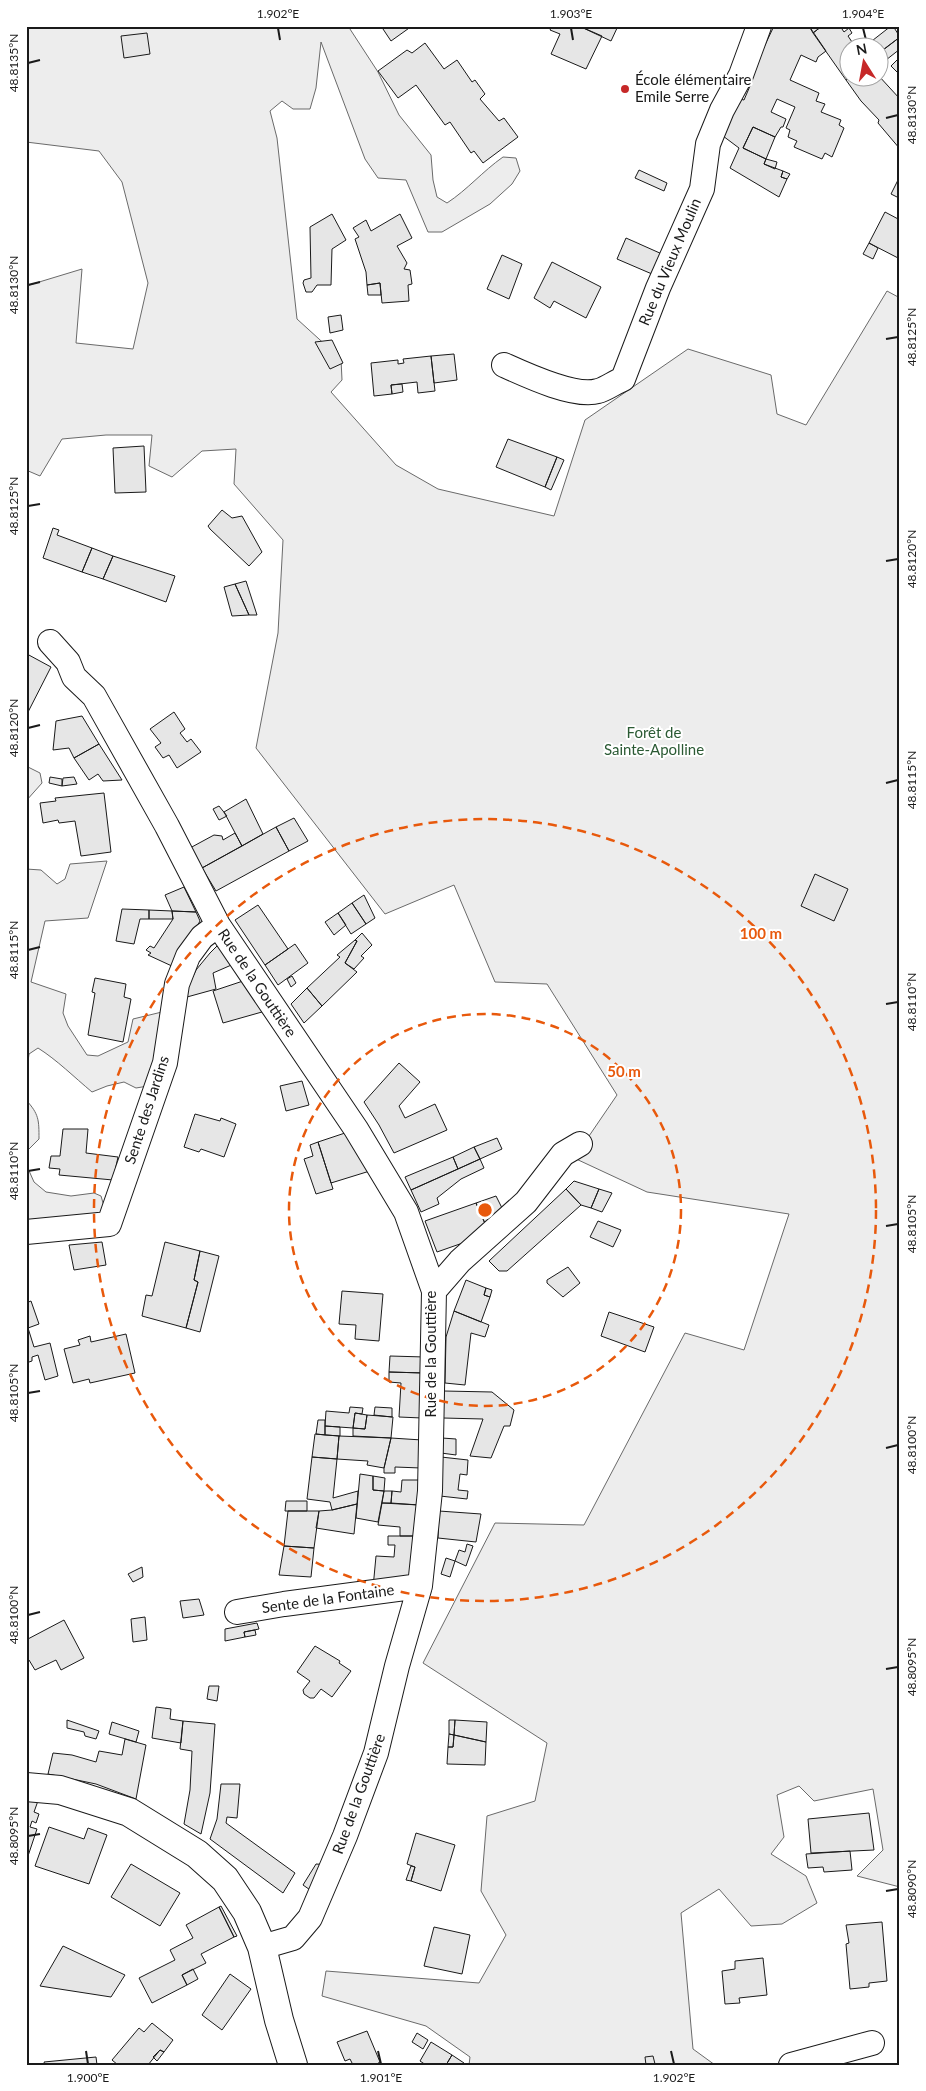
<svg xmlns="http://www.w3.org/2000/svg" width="926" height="2091" viewBox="0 0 926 2091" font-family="Lato,sans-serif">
<rect width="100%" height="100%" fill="#fff"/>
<!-- green -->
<path fill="#ededed" stroke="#6a6a6a" d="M26 26H348L378 72 399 115 431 155 433 180 437 197 447 203C467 190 483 171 503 157L516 158 520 171 512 184 490 204 442 232H428L406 180 378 178 365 159 321 42 316 88 310 109H293L282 101 270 111 277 138 297 319 341 359 342 380 331 392 396 465 438 489 554 516 585 420 688 349 771 375 777 414 806 425 887 291 900 298V1887L857 1876 883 1850 873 1789 814 1801 799 1786 777 1795 784 1837 771 1854 806 1876 817 1903 782 1924 751 1926 719 1889 681 1913 693 2049 715 2065H469L470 2057 426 2026 322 1996 326 1971 479 1983 506 1935 481 1891 487 1816 535 1801 547 1743 423 1663 495 1523 584 1525 685 1333 744 1350 789 1214 647 1192 574 1158 617 1095 547 984 495 982 454 885 385 914 256 748 278 633 283 540 234 484 236 449 202 451 172 477 149 466 152 435H106L62 439 40 476 26 470V286L82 269 76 343 133 349 148 283 122 182 99 151 26 142V68L29 64 26 62Z
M26 766 40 773 42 783 26 801Z
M107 861 88 918 45 921 31 982 66 994 63 1013 68 1026 87 1055 98 1056 128 1042 133 1019 166 1011 148 1086 136 1088 124 1082 107 1086 92 1092C74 1077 57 1060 38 1048L29 1054 26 1077V869L41 870 57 884 65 879 70 864Z
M26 1100C39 1114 39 1120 39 1139L26 1152Z
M26 1164 34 1182 46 1192 71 1196 94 1193 101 1196 106 1213 26 1224Z"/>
<!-- building -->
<path fill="#e6e6e6" stroke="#1a1a1a" d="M381 26H412L391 41Z
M552 26H579L602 36 586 69 551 54 560 34 550 30Z
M579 26H618L611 41Z
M774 26H809L826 51 818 57 816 62 801 55 790 80 819 93 816 101 825 104 821 112 841 120 839 125 844 128 832 157 825 153 822 159 794 147 797 141 788 137 790 130 786 128 795 107 777 99 771 112 786 119 783 127H781L775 137 753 127 743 148 766 159 764 164 783 171 781 177 787 179 779 197 730 168 739 148 723 136 740 99 744 100 750 86 746 85Z
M809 26H822L813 33Z
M822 26H840L844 32 849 28 852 33 848 36 856 48H848L849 78 846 80 813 33Z
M891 26H893L900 37 878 54V48H871L868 44Z
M147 33 150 54 124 58 121 36Z
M900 37V49L886 60 880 52Z
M425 43 444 69 457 60 472 82 475 80 485 94 480 99 499 121 504 118 518 137 483 163 474 151 471 153 450 122 445 125 416 85 398 98 378 71 407 50 412 53Z
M900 57V75L891 66Z
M878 75 900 99V149L878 123 879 120 861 101 846 80 849 78H878Z
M753 127 775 137 766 159 743 148Z
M766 159 777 162 775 169 764 164Z
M639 170 667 183 664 191 635 178Z
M783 171 790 174 787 179 781 177Z
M900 176V195L899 198 891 194Z
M885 212 900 220V259L869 243Z
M332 214 346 240 332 249 331 285H317L312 292H306L303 283 304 280 311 278 310 227Z
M400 214 412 238 397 246 407 263 404 269 410 270 412 284 408 285 409 301 382 303 380 283 367 285 366 272 355 239 359 237 353 228 366 220 371 231Z
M626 238 662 254 652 274 617 259Z
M869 243 878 248 873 259 863 254Z
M502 255 522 264 509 299 487 289Z
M552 262 601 287 586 318 554 301 550 308 534 298Z
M380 283 381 295H368L367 285Z
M341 315 343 330 330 333 328 317Z
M332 340 343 363 330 369 315 342Z
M454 354 457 380 434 383 431 356Z
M431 356 435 391 418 393 417 382 391 385 392 394 374 396 371 363 398 360V364L404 363 403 359Z
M402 384 403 392 392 394 391 385Z
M508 439 557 457 545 487 496 467Z
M144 446 146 492 115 493 113 448Z
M557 457 564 460 551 490 545 487Z
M222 510 232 518 242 516 262 552 249 566 210 529 208 526Z
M53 528 59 530 57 535 92 548 82 572 43 558Z
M92 548 113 556 103 579 82 572Z
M113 556 175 576 166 602 103 579Z
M246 581 257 615H249L235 584Z
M235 584 249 615 232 616 224 587Z
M27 654 51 667 26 716V655Z
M174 712 185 729 180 733 187 742 191 739 201 752 177 768 169 755 163 758 155 747 161 743 150 729Z
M82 716 99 744 74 758 69 748 53 750 56 721Z
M99 744 122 780 103 781 98 774 89 780 74 758Z
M50 777 62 779V786L49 783Z
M74 777 77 784 62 786 63 778Z
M104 793 111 852 81 856 75 821 59 823 58 820 43 823 40 803 56 801 55 798Z
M246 799 263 834 242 846 224 812Z
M219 806 227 816 219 820 213 809Z
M294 818 308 841 289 851 276 827Z
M276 827 289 851 216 891 202 868Z
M235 833 242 846 202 868 190 848 214 835 222 836 223 840Z
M815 874 848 889 834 921 801 906Z
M184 887 196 912 172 911 165 895Z
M364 895 375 918 366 924 352 903Z
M352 903 366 924 351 934 338 913Z
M258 905 288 949 265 965 235 920Z
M122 909 149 910V919H140L134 944 116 941Z
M149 910 172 911 173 919H149Z
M172 911 196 912 200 921 174 967 148 955 151 953 146 950 150 946 154 948 173 919Z
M338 913 346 925 334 935 325 922Z
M362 933 372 945 361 956 364 958 354 969 345 963 357 941 355 940Z
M355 940 357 941 345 963 357 972 322 1006 307 988 340 957 337 955Z
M295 944 308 963 278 985 265 965Z
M223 945 236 963 213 973 216 989 187 997 188 987 196 970 210 953 217 946Z
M292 976 296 983 291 987 287 979Z
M95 978 126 984 124 997 131 999 123 1042 88 1035 95 993 92 992Z
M246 980 269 1010 223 1023 213 991Z
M307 988 322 1006 304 1023 291 1004Z
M399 1063 420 1082 399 1106 405 1118 435 1104 447 1130 394 1153 379 1125 364 1102Z
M302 1081 309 1105 286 1111 280 1086Z
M195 1114 220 1121 221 1118 236 1124 224 1157 201 1149 199 1152 184 1147Z
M63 1129H88L86 1153 118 1157 113 1180 59 1175 60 1169 49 1168 51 1156H60Z
M351 1131 373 1170 331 1183 318 1142Z
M497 1138 502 1149 480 1159 474 1147Z
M318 1142 333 1189 316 1194 304 1159 313 1156 310 1145Z
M474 1147 480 1159 458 1169 453 1157Z
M453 1157 458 1169 411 1190 405 1177Z
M480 1159 484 1168 461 1179 437 1198 439 1204 421 1212 411 1190Z
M574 1181 599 1189 591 1208 581 1205 566 1189Z
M566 1189 581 1205 507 1271H499L489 1261Z
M599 1189 612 1193 602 1212 591 1208Z
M496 1196 504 1212 487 1228 476 1203Z
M476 1203 487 1228 477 1238 437 1252 425 1221Z
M598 1221 621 1230 613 1247 590 1237Z
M102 1242 106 1265 74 1270 69 1245Z
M165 1242 200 1251 194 1280 198 1282 186 1328 142 1316 146 1295 152 1296Z
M200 1251 219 1256 200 1332 186 1328 198 1282 194 1280Z
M568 1267 580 1283 563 1297 547 1283V1280Z
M466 1280 486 1288 484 1295 490 1297 481 1322 454 1311Z
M486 1288 492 1290 490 1297 484 1295Z
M342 1291 383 1294 379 1341 355 1339 356 1325 339 1324Z
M31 1301 39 1324 28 1328 34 1347 50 1343 58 1376 45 1380 38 1355 32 1357V1361L26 1363V1303Z
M454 1311 489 1325 485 1337 471 1333 465 1385 445 1383 446 1337Z
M609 1312 654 1327 645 1352 601 1336Z
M126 1334 135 1373 90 1383 89 1379 73 1383 64 1349 80 1345 78 1340 90 1336 91 1342Z
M390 1356 425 1357 424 1373 389 1372Z
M389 1372 424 1373 422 1418 399 1417 401 1383 389 1382Z
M444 1391 492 1392 514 1410 510 1426H504L491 1458 470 1456 483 1419 443 1418Z
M350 1407 363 1408 362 1414 355 1413 353 1428 325 1426 326 1411 349 1413Z
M375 1407 392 1408V1417L374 1415Z
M355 1413 367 1415 365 1429 353 1428Z
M367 1415 393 1417 391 1438 353 1436V1428L365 1429Z
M318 1420H325V1435L316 1434Z
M325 1426 340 1427V1436L325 1435Z
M315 1434 339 1436 337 1459 312 1457Z
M339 1436 391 1438 384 1468 367 1465 368 1461 337 1459Z
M391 1438 422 1440 421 1468 395 1467V1473H384V1468Z
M442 1438 456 1439V1455L441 1453Z
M312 1457 337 1459 333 1498 358 1491 357 1504 332 1510 330 1502 307 1499Z
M441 1457 468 1460 467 1475 460 1474 458 1490 468 1491 467 1499 440 1496Z
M360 1474 373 1476V1490L384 1491 378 1522 356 1518Z
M373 1476 385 1478 384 1491 373 1490Z
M402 1480H420L419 1505 391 1503 392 1491 401 1492Z
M384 1491H392L391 1503H382Z
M286 1501H307V1511H285Z
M382 1503 419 1505 417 1536H400V1527L378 1525Z
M357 1504 354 1534 316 1528 319 1511 332 1510Z
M288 1511H319L314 1548 284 1546Z
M439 1511 481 1514 476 1542 438 1538Z
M388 1536H417L416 1561 408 1582 373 1588 376 1556 394 1557 395 1545H388Z
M467 1544 473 1546 466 1566 455 1561 459 1550 465 1552Z
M284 1546 314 1548 311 1577 279 1575Z
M446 1558 455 1561 450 1577 441 1574Z
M142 1567 143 1577 133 1582 128 1574Z
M199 1599 204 1615 183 1618 180 1601Z
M145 1617 147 1640 133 1642 131 1619Z
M64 1620 84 1658 61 1670 56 1660 35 1670 29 1660 26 1661V1640Z
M257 1623 259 1629 244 1632 245 1637 225 1641V1629Z
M255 1630 256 1635 245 1637 244 1632Z
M315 1646 340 1661 339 1663 351 1671 332 1697 321 1689 314 1698H310L304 1694 303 1690 310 1681 297 1672Z
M209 1686H219L217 1701 207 1699Z
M156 1707 171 1709 170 1719 183 1721 181 1743 152 1738Z
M67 1720 99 1731 96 1739 85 1736 84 1732 67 1728Z
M449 1720H455L454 1735 449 1734Z
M455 1720 487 1722 486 1742 454 1735Z
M183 1721 215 1724 210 1793 201 1834 184 1824 190 1790 192 1751 180 1749Z
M112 1722 139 1731 136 1742 109 1734Z
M449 1734 454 1735 453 1747H448Z
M454 1735 486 1742 485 1765 447 1764 448 1747H453Z
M125 1739 146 1745 136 1799 96 1784 48 1774 53 1753 72 1755 96 1762 99 1751 122 1755Z
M221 1784H240L237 1818 227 1817 226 1823 295 1873 283 1893 210 1839 217 1819Z
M26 1794 39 1798 34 1812 39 1814 36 1823 32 1821 30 1827 37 1829 27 1859Z
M869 1813 874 1850 811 1853 808 1819Z
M49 1827 84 1839 88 1828 107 1835 89 1884 35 1866Z
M416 1833 455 1845 441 1891 411 1881 415 1867 407 1864Z
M850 1851 852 1870 824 1872 823 1867 808 1868 806 1854Z
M131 1864 180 1893 160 1926 111 1897Z
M316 1864 331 1865 316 1894 303 1885Z
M411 1866 415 1867 411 1881 406 1880Z
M221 1906 237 1936 234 1937 219 1907Z
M219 1907 234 1937 201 1954 206 1963 182 1975 187 1985 152 2003 139 1978 175 1960 170 1950 193 1938 186 1925Z
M882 1922 887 1981 869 1983V1987L850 1989 846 1944 849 1943 846 1925Z
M434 1927 470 1935 462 1974 424 1966Z
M63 1946 125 1975 111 1997 40 1986Z
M763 1958 767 1995 739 1998 740 2003 725 2004 722 1971 735 1969V1961Z
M193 1969 198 1979 187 1985 182 1975Z
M230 1974 251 1989 222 2030 202 2015Z
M152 2023 173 2040 164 2052 160 2050 148 2065H118L112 2060 139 2028 144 2032Z
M367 2031 380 2062 375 2065H353L350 2059 345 2061 337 2042Z
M417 2033 428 2040 423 2049 412 2042Z
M431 2042 452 2055 446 2065H426L420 2061Z
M160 2050 164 2052 157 2061 153 2057Z
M452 2055 464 2063 462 2065H446Z
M653 2056 655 2064 646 2065 645 2057Z
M96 2057 97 2065H45L44 2062Z"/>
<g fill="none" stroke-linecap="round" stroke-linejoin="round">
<!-- street casing -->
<g stroke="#1a1a1a" stroke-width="26">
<path id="street" d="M504 365C526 375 575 398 598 391 606 389 615 382 623 379L658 288 702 189 708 144 722 110 741 75 759 26
M50 642 68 662 74 677 94 696 167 826 218 925 356 1129 406 1212 434 1291 430 1491 420 1586 397 1666 376 1753 345 1836 310 1918 293 1938 262 1947
M26 1232 109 1224 165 1063 177 984 188 956 202 937 218 925
M434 1291 460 1261 526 1202 563 1154 580 1144
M237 1612 284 1604 420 1586
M791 2065 872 2043"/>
</g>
<!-- secondary casing -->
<g stroke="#1a1a1a" stroke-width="30">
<path id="secondary" d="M26 1787 60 1790 129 1812 197 1854 225 1879 247 1912 262 1947 279 2020 293 2065"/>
</g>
<!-- street -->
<use href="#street" stroke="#fff" stroke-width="24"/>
<!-- secondary -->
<use href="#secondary" stroke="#fff" stroke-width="28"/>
</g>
<!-- ticks -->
<path fill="none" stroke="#1a1a1a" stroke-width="2" d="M278 28 280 40M571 28 573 40M863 28 866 40M28 63 40 60M886 118 898 115M28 285 40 282M886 339 898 337M28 506 40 504M886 561 898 559M28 728 40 725M886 783 898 780M28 950 40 947M886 1004 898 1002M28 1171 40 1169M886 1226 898 1224M28 1393 40 1391M886 1448 898 1445M28 1615 40 1612M886 1669 898 1667M28 1836 40 1834M886 1891 898 1889M86 2051 88 2064M378 2051 381 2064M671 2051 674 2064"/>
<!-- distance rings -->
<g fill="none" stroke="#e8590c" stroke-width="2.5" stroke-dasharray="9 6">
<circle cx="485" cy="1210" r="196"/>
<circle cx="485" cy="1210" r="391"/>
</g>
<!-- markers -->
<circle fill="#c62828" stroke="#fff" stroke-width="2" cx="625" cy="89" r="5"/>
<g text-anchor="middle" stroke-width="4" stroke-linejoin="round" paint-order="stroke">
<!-- poi labels -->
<g font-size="15" fill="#1a1a1a" stroke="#fff" text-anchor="start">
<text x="635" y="85">École élémentaire<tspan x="635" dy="17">Emile Serre</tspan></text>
</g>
<!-- street labels -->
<g font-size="15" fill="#1a1a1a" stroke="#fff">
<text transform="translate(670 262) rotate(-67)" y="5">Rue du Vieux Moulin</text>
<text transform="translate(257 983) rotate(56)" y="5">Rue de la Gouttière</text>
<text transform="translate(147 1110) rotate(-72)" y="5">Sente des Jardins</text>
<text transform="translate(431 1354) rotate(-90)" y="5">Rue de la Gouttière</text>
<text transform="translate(328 1599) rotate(-8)" y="5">Sente de la Fontaine</text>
<text transform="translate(359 1794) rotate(-70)" y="5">Rue de la Gouttière</text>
</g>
<!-- park labels -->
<g font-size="15" fill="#2b5a34" stroke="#fff">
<text x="654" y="738">Forêt de<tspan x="654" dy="17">Sainte-Apolline</tspan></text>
</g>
</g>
<circle cx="485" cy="1210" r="8" fill="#e8590c" stroke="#fff" stroke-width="2.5"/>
<g font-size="15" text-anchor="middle" font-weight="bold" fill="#e8590c" stroke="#fff" stroke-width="4" stroke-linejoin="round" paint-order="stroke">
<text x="761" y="939">100 m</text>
<text x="624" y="1077">50 m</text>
</g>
<!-- border -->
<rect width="926" height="2091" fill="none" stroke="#ffffff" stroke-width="55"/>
<!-- north arrow -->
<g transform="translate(864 62) rotate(349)"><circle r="24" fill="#ffffff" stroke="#a3a3a3"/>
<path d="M0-4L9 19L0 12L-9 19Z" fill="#c62828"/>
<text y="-8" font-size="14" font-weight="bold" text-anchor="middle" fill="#1a1a1a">N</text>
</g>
<rect x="28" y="28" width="870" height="2036" fill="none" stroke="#1a1a1a" stroke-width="2"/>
<g font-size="12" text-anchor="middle" fill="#1a1a1a">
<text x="278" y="18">1.902°E</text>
<text x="571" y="18">1.903°E</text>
<text x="863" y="18">1.904°E</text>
<text transform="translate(14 63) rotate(-90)" y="4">48.8135°N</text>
<text transform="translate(912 115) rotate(-90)" y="4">48.8130°N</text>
<text transform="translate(14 285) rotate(-90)" y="4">48.8130°N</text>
<text transform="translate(912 337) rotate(-90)" y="4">48.8125°N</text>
<text transform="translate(14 506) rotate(-90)" y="4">48.8125°N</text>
<text transform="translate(912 559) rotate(-90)" y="4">48.8120°N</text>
<text transform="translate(14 728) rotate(-90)" y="4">48.8120°N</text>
<text transform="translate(912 780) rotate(-90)" y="4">48.8115°N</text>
<text transform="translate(14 950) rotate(-90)" y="4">48.8115°N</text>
<text transform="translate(912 1002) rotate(-90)" y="4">48.8110°N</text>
<text transform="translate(14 1171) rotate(-90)" y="4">48.8110°N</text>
<text transform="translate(912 1224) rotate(-90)" y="4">48.8105°N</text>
<text transform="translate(14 1393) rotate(-90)" y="4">48.8105°N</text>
<text transform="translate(912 1445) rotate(-90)" y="4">48.8100°N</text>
<text transform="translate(14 1615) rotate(-90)" y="4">48.8100°N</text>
<text transform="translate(912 1667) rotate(-90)" y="4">48.8095°N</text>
<text transform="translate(14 1836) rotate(-90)" y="4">48.8095°N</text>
<text transform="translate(912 1889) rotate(-90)" y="4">48.8090°N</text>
<text x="88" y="2082">1.900°E</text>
<text x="381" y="2082">1.901°E</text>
<text x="674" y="2082">1.902°E</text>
</g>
</svg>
